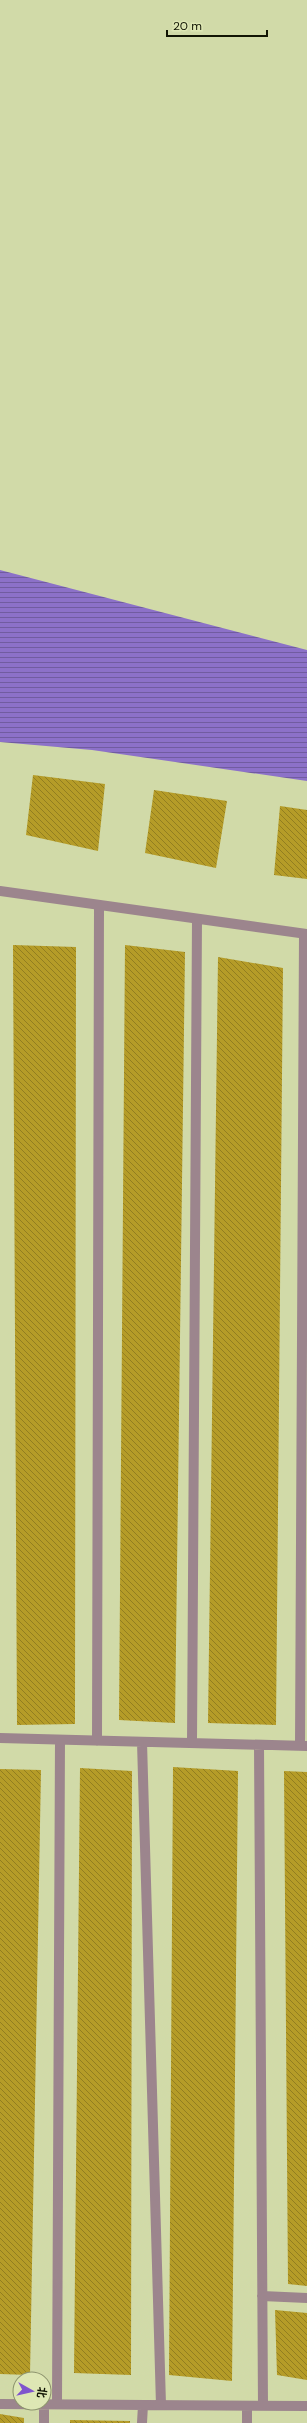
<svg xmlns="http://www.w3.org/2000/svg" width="307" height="2423" viewBox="0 0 307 2423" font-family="'DM Sans','Noto Sans SC',sans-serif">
<defs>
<pattern id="water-rules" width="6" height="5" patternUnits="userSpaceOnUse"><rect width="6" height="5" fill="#8c71c8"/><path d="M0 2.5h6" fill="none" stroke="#715ca0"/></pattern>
<pattern id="building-back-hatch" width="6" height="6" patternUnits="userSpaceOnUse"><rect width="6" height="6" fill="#b59c28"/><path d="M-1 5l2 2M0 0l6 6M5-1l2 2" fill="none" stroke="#927e20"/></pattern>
</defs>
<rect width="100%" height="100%" fill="#d1daa8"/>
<!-- water -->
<path fill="url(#water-rules)" d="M0 570 307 650V781L92 750 0 742Z"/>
<!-- building -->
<path fill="url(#building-back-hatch)" d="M33 775 105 784 98 851 26 835Z
M154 790 227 801 216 868 145 853Z
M280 806 307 810V879L274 875Z
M13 945 76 947 75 1724 17 1725Z
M125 945 185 952 175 1723 119 1720Z
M218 957 283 968 276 1725 208 1723Z
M173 1767 238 1771 232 2381 169 2375Z
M80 1768 132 1771 131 2375 74 2373Z
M0 1769 41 1770 30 2375 0 2374Z
M284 1771 307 1772V2286L288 2284Z
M275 2310 307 2313V2380L277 2375Z
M0 2414 24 2418V2423H0Z
M70 2420 130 2421V2423H70Z"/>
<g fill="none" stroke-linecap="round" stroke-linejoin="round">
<!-- minor -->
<path stroke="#9c858d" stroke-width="10" d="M0 891 307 934
M0 1738 307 1746
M97 1741 99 905
M142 1742 161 2405
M192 1743 197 919
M259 1745 263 2406
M300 1746 304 934
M262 2296 307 2298
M0 2404 307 2406
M57 2404 60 1740
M44 2423V2404
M142 2423 143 2405
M247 2423V2406"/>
</g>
<!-- north arrow -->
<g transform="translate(32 2391) rotate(98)"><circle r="19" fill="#dee7b4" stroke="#8c936d"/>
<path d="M0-3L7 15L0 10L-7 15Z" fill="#7f54cd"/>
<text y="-6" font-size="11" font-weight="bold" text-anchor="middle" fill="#111403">北</text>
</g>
<!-- scale -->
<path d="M167 30v6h100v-6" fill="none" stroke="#111403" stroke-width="2"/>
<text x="173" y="30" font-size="12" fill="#111403" stroke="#dee7b4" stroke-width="3" paint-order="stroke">20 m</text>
</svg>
